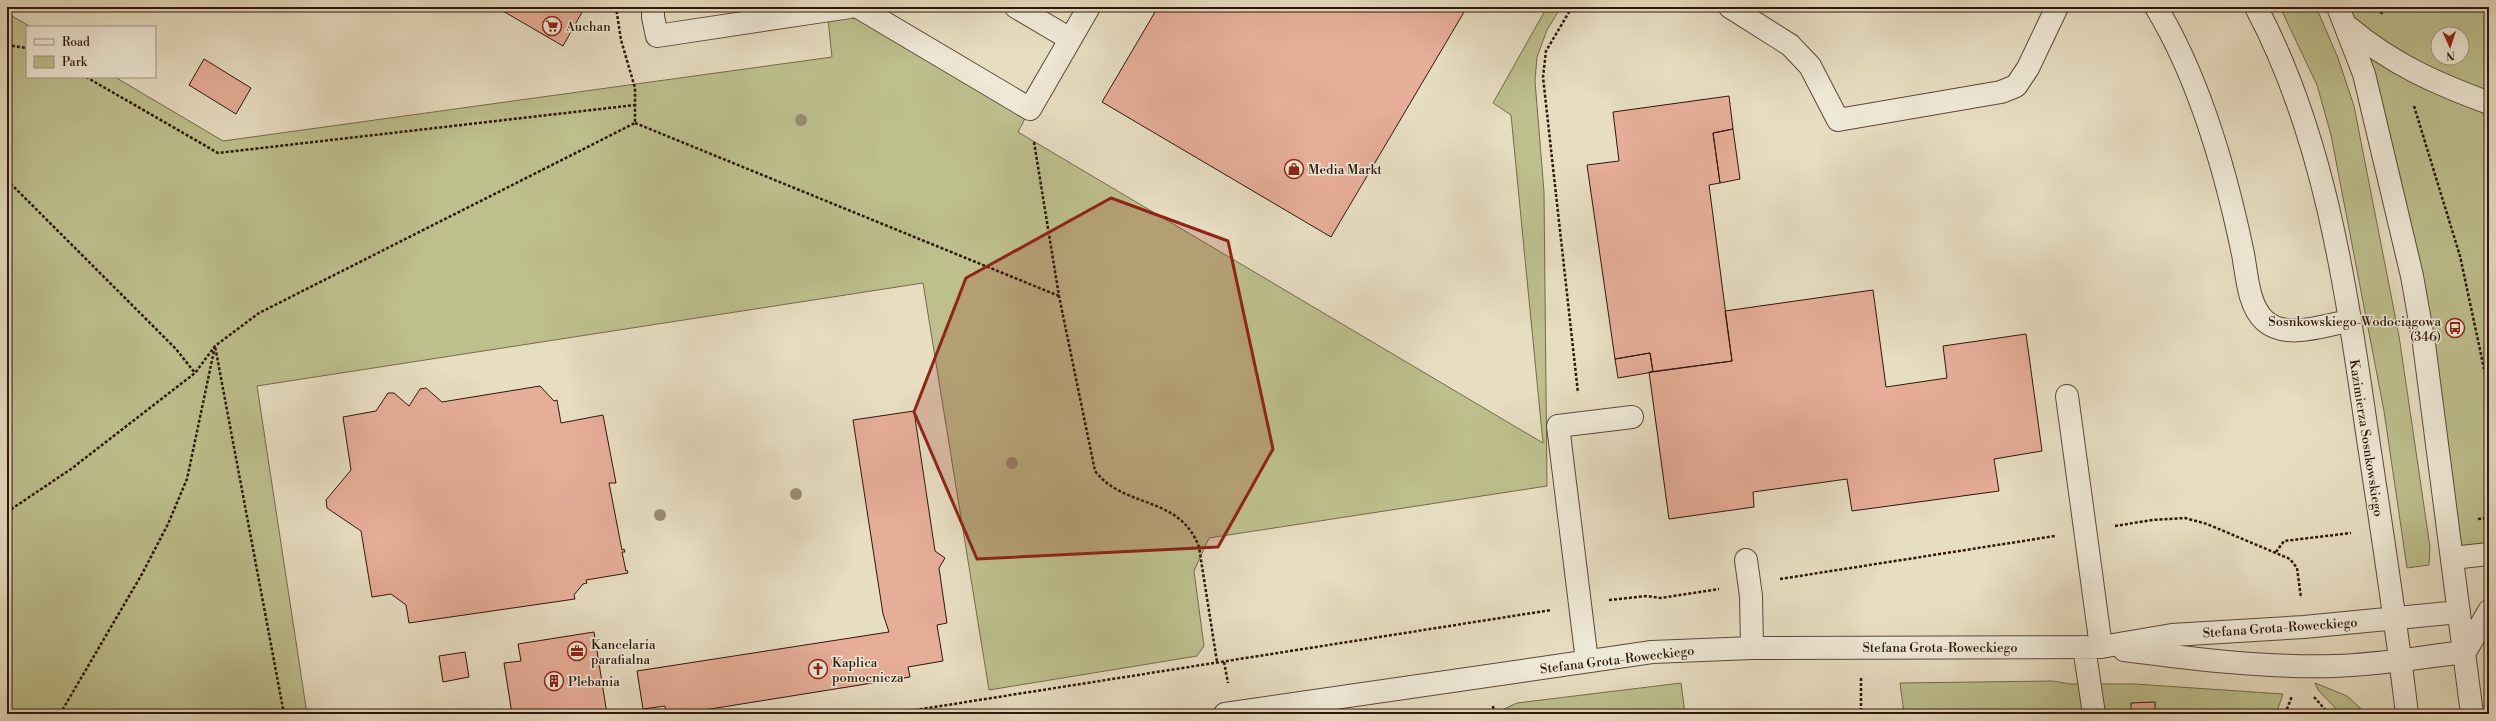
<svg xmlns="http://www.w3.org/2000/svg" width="2496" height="721" viewBox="0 0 2496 721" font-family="'Libre Bodoni',serif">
<rect width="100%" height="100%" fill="#e7ddc1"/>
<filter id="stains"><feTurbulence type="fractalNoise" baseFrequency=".005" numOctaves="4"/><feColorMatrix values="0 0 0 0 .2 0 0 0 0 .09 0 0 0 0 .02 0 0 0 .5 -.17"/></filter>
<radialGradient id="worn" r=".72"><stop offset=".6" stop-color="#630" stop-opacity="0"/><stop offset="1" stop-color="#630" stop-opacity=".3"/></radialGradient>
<!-- green -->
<path fill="#bdbf8d" stroke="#766a4c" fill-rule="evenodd" d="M850 7 1030 109 1018 132 1543 443 1511 115 1493 103 1547 7H1561L1547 30 1537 57 1535 81 1544 192 1547 486 1209 538 1194 571 1204 646 1197 656 989 690 923 283 257 386 307 714H7V13L31 27H27V77H115L223 141 832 57 827 10Z
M2280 7H2316L2338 58 2354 106 2399 336 2430 547 2429 565 2407 568 2384 411 2331 135 2317 85Z
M2338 7H2489V554L2452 558 2424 344ZM2438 34H2462V58H2438Z
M2053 681 2070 684H2135L2283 694 2276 714H1904L1900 683Z
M1681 683 1685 714H1493L1517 703Z
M2315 683 2347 696 2367 714H2341L2318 690Z"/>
<!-- building -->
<path fill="#e6ad98" stroke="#2f160c" d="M496 7H585L563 46Z
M1158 7H1467L1331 237 1102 102Z
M204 59 251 88 236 114 189 85Z
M1729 96 1733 129 1713 133 1720 183 1709 185 1732 361 1653 372 1650 353 1615 359 1587 165 1619 161 1613 112Z
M1733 129 1740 179 1720 183 1713 133Z
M1873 290 1886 387 1947 378 1943 346 2026 334 2042 451 1994 459 1999 491 1852 511 1847 479 1753 492 1754 507 1669 519 1649 372 1732 361 1725 311Z
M1650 353 1653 372 1618 378 1615 359Z
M540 386 554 401 557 400 561 423 603 415 616 483H609L622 550 624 549 625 552H622L626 571 627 570 628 573 586 580 587 583 583 584 574 595 575 599 409 623 406 605 391 594 372 597 361 531 327 508 326 500 351 470 343 417 376 411 388 393H394L409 406 420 389 426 388 442 402Z
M914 411 935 551 945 558 939 568 947 623 937 625 943 661 908 667 910 677 679 714H666L665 706 643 709 637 671 889 632 883 614 853 420Z
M594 632 607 714H512L504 663 521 661 518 644Z
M465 652 469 677 443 682 439 656Z
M2155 702V714H2131V703Z"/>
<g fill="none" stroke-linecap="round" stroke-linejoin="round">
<!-- minor casing -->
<g stroke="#5d4839" stroke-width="24">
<path id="minor" d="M653 7V17L657 36 850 7
M858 7 1030 109 1089 7
M1016 7 1070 39
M1730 7 1790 45 1810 66 1838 120 2001 92 2016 86 2028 68 2057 7
M2156 7C2199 78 2226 172 2243 254 2247 275 2248 306 2265 321 2287 340 2324 325 2349 321
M2256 7C2325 137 2346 288 2367 432 2381 526 2396 620 2407 714
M2338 7 2364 74 2412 276 2424 344 2472 714
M2348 27C2392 64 2435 83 2489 103
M2067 396 2101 647
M2452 558 2489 554
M1746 560 1751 596 1752 648
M2084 647 2094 714
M2124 650C2194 659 2265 668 2335 666 2378 665 2422 657 2465 652
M2465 652 2489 611
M1587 661 1558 426 1632 417
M1225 714 1652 652 1752 648 2101 647 2172 635 2304 627 2459 612"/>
</g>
<!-- path -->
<path stroke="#2f160c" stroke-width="2.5" stroke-dasharray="3 2" stroke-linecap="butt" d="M1572 7 1546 51 1543 77 1578 393
M2379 7 2382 14
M7 45 27 48
M86 77 218 153 635 105
M2414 106 2460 256 2489 392
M635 123 1059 296
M1034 142 1059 296 1095 471C1124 509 1180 495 1199 547L1217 662
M7 180 176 349 195 373
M7 512 71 469 195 373 215 346 259 313 635 123V88L621 40 616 7
M2478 519 2489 518
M2115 526 2152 520 2185 518 2207 524 2290 559 2297 568 2301 598
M2276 552 2284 541 2351 533
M1780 579 2055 536
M1609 600 1647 596 1661 598 1719 589
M1224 662 1228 683
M1861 678V714
M2314 697 2329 714
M1493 706 1494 714
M60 714 142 574 168 524 187 479 215 346 284 714
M890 714 1551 610
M2285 714 2292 696"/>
<!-- minor -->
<use href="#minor" stroke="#efe9d7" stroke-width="22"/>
</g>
<!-- trees -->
<g fill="#998c73">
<circle cx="801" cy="120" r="6"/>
<circle cx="1012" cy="463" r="6"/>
<circle cx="796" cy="494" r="6"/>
<circle cx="660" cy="515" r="6"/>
</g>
<!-- marked area -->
<path fill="#8f2418" fill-opacity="0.2" stroke="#8f2418" stroke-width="3" stroke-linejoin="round" d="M1111 198 1228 241 1273 449 1218 547 977 559 914 412 966 278Z"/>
<!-- icons -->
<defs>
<g id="supermarket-ring" transform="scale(1)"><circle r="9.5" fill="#efe9d7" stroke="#8f2418" stroke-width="1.5"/><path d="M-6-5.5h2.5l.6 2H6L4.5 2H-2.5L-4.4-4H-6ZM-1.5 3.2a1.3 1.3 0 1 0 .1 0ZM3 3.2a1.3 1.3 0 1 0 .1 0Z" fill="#8f2418"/></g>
<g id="shop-ring" transform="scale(1)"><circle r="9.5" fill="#efe9d7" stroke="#8f2418" stroke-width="1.5"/><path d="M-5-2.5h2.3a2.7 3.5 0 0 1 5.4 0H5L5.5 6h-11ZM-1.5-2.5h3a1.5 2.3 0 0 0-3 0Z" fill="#8f2418"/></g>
<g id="bus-ring" transform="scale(1)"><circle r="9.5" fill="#efe9d7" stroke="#8f2418" stroke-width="1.5"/><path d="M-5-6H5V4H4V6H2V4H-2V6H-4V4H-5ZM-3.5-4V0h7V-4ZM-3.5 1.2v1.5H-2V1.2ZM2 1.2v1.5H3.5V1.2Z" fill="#8f2418"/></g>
<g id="office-ring" transform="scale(1)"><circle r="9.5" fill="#efe9d7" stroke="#8f2418" stroke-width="1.5"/><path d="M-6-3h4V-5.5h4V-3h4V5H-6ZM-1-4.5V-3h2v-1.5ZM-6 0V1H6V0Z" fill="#8f2418"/></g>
<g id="church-ring" transform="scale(1)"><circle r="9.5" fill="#efe9d7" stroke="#8f2418" stroke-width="1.5"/><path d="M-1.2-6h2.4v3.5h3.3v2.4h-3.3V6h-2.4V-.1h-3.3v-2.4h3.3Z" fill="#8f2418"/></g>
<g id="building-ring" transform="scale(1)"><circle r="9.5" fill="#efe9d7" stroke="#8f2418" stroke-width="1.5"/><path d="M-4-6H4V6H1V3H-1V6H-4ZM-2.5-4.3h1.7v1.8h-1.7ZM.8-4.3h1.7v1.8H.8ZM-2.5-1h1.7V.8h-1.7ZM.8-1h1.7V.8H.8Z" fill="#8f2418"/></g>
</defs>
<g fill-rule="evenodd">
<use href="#supermarket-ring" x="552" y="26"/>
<use href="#shop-ring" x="1294" y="169"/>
<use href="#bus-ring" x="2455" y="328"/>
<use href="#office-ring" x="577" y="651"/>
<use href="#church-ring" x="818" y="669"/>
<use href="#building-ring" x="554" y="681"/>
</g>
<g text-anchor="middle" stroke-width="3" stroke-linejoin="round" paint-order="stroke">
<!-- poi labels -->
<g font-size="13" fill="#2f160c" stroke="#efe9d7" text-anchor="start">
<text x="566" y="31">Auchan</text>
<text x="1308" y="174">Media Markt</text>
<text x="2441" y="326" text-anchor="end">Sosnkowskiego-Wodociągowa<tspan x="2441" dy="15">(346)</tspan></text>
<text x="591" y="649">Kancelaria<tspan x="591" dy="15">parafialna</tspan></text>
<text x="832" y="667">Kaplica<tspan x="832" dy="15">pomocnicza</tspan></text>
<text x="568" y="686">Plebania</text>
</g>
<!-- street labels -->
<g font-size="13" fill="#2f160c" stroke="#efe9d7">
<text transform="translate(2367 438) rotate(81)" y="5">Kazimierza Sosnkowskiego</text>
<text transform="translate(2280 627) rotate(-4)" y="5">Stefana Grota-Roweckiego</text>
<text x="1940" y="652">Stefana Grota-Roweckiego</text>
<text transform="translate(1617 659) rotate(-7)" y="5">Stefana Grota-Roweckiego</text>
</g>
</g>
<!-- margin -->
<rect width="2496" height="721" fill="none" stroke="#e7ddc1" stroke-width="24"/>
<rect x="8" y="8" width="2480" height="705" fill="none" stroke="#2f160c" stroke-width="2"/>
<rect x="12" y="12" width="2472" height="697" fill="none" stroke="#2f160c"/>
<!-- legend -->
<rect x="26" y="26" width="130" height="52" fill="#efe9d7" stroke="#a29586"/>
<rect x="34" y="39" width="20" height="6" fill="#efe9d7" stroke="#a29586"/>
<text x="62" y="46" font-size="12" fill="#2f160c">Road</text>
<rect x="34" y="56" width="20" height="12" fill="#bdbf8d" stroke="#a29586"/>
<text x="62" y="66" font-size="12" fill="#2f160c">Park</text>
<!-- north arrow -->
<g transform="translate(2450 46) rotate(177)"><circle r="19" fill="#efe9d7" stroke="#a29586"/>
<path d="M0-3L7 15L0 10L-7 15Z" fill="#8f2418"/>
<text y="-6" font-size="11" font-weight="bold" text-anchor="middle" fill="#2f160c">N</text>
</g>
<rect width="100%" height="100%" filter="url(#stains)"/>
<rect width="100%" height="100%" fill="url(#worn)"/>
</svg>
